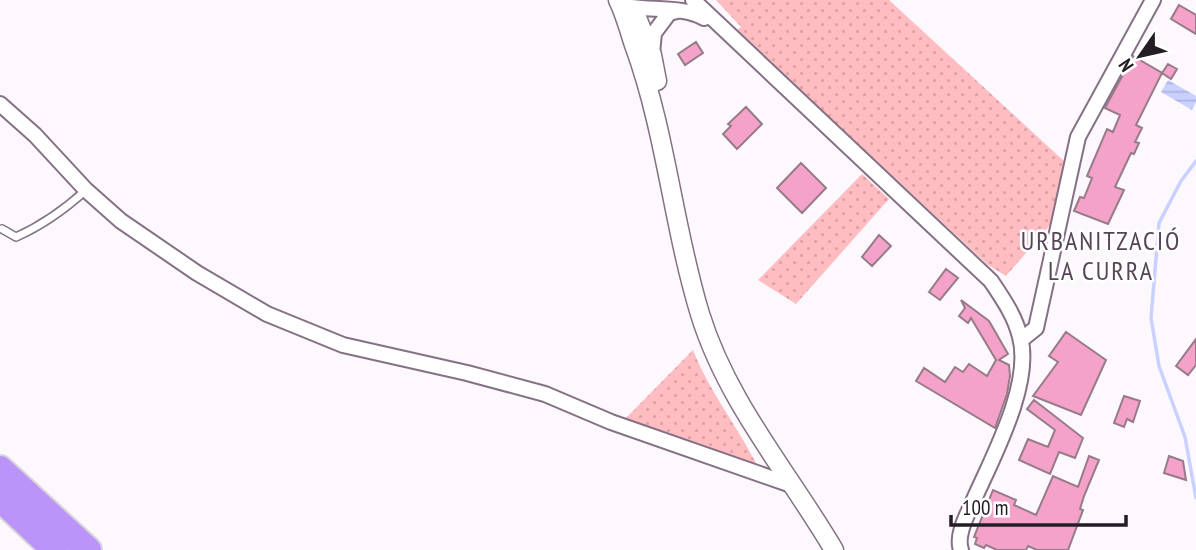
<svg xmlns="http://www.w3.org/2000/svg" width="1196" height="550" viewBox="0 0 1196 550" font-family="'PT Sans Narrow',sans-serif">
<defs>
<pattern id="grass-dots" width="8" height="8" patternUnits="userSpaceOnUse" patternTransform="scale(1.75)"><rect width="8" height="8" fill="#ffbdc1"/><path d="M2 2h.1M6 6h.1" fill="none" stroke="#daa2a6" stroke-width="1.8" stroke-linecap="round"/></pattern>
<pattern id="water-rules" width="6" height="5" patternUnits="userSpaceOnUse" patternTransform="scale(1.75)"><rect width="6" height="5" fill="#c8d1ff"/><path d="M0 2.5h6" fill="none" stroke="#acb3da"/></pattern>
</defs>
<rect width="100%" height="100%" fill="#fdf8fd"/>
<!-- grass -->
<path fill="url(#grass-dots)" d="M716 0H889L1065 162V183L1058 216 1006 276 988 265 736 31 741 27Z
M862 174 889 199 796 304 758 280Z
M693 350C709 391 738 427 758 467L623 421Z"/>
<!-- water -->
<path fill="url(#water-rules)" d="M1168 80 1196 96V102L1192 110 1161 92Z"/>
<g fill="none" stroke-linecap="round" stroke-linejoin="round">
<!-- stream -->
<path stroke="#c8d1ff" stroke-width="3.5" d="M1196 161 1181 181 1159 223 1151 318 1159 366 1185 437 1196 498"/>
</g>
<!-- building -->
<path fill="#f4a2c9" stroke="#977b88" stroke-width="2" d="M1179 5 1196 15V34L1171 19Z
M696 42 703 53 685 65 678 54Z
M1133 56 1162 73 1136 125 1142 128 1135 142 1139 143 1134 154 1131 153 1115 187 1124 190 1108 224 1074 211 1080 197 1084 198 1092 178 1087 176 1107 129 1113 132 1120 115 1105 108Z
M1168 64 1177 69 1171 79 1162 73Z
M746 107 762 124 737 149 723 134 731 126 728 124Z
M801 163 826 188 802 213 777 188Z
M879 235 891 246 872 266 862 257Z
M946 269 958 278 940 300 929 292Z
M961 300 989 321 1008 354 999 360 1009 365 1010 376 1007 394 995 428 916 381 924 368 945 382 955 367 963 372 969 364 987 376 996 360 971 318 968 323 959 316 965 308Z
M1066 332 1106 360 1081 415 1033 396 1058 362 1049 356Z
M1196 339V365L1188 375 1176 366Z
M1124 396 1140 401 1133 422 1127 419 1124 427 1114 423Z
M1034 400 1083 438 1075 458 1059 452 1050 474 1019 460 1028 439 1048 447 1055 430 1027 409Z
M1089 456 1099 460 1084 496 1080 509 1083 510 1068 550H1037L1028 546 1026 550H997L986 545 984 548 975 544 977 538 974 537 993 490 1016 500 1014 505 1036 515 1053 476 1078 487Z
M1169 456 1183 461 1186 480 1164 473Z"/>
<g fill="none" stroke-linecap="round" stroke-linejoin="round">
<!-- service casing -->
<g stroke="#857185" stroke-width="10">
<path id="service" d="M2 229 16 237C43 225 64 210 86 190"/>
</g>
<!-- minor casing -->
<g stroke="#857185" stroke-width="18">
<path id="minor" d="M693 0 991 281C1003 299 1015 316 1020 337 1033 385 991 460 972 504 966 517 956 536 961 550
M625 6C650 11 684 6 704 18
M652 53 654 33 669 13 677 11
M0 104 35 135 86 190 121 221 197 273 267 314 343 345 467 373 545 394 611 422 794 486
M1021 340 1036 328 1078 137 1153 0"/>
</g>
<!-- tertiary casing -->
<g stroke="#857185" stroke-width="21">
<path id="tertiary" d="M618 0C625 14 629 30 634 45 666 132 673 226 700 314 727 402 788 472 834 550
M636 15 652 55 657 81"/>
</g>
<!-- motorway casing -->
<g stroke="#d8d6d8" stroke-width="30">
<path id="motorway" d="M0 469 88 550
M0 498 55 550"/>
</g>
<!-- service -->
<use href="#service" stroke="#fff" stroke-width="7"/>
<!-- minor -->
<use href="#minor" stroke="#fff" stroke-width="14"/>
<!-- tertiary -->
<use href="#tertiary" stroke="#fff" stroke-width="18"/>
<!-- motorway -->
<use href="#motorway" stroke="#bb94f9" stroke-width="26"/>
</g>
<g text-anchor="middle" stroke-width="5" stroke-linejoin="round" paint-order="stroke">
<!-- neighbourhood labels -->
<g font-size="26" letter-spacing="2" fill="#574458" stroke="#fff">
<text x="1101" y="250">URBANITZACIÓ<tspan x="1101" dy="30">LA CURRA</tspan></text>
</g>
</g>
<!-- north arrow -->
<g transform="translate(1140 56) rotate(236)" stroke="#ffffff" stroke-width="5" paint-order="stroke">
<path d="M0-5L12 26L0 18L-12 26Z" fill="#251d26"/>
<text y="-10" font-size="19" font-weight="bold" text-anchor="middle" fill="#251d26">N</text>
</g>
<!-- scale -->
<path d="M951 515v10h175v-10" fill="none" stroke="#251d26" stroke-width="3.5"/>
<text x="962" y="515" font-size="21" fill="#251d26" stroke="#ffffff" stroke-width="5" paint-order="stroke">100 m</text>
</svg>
